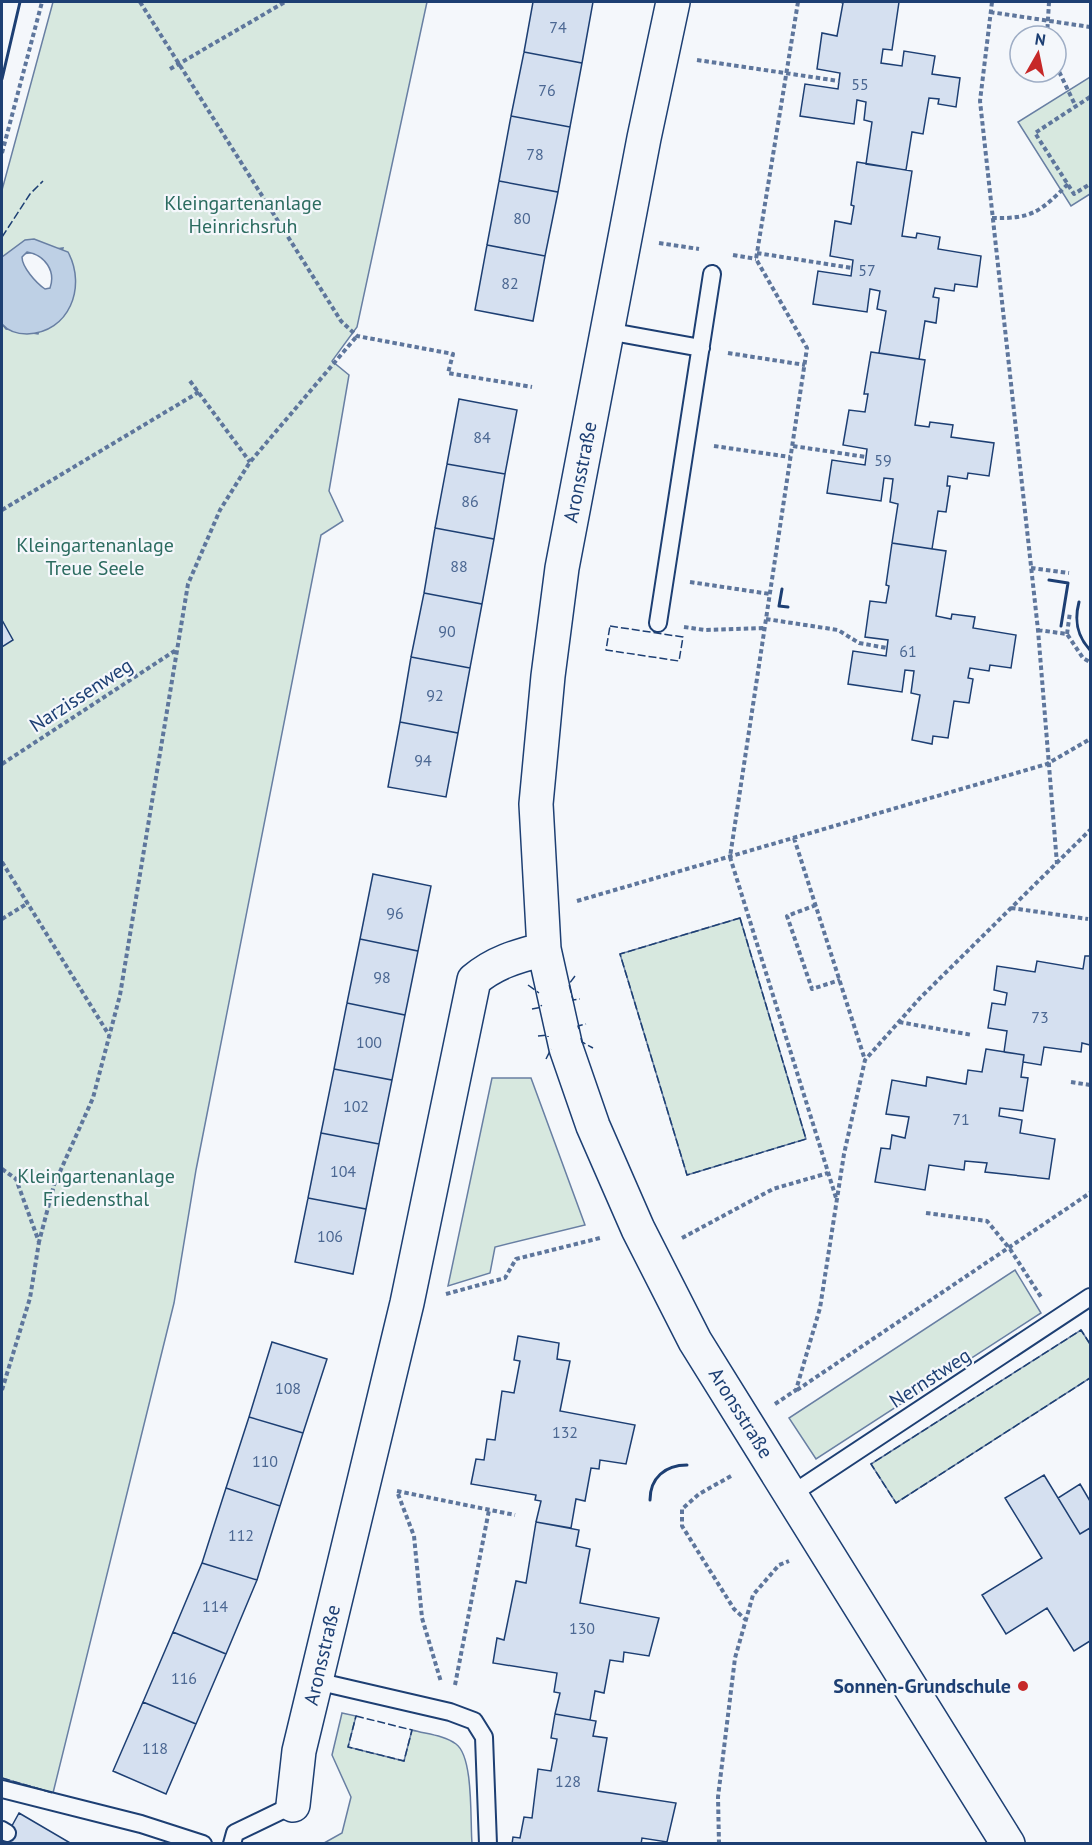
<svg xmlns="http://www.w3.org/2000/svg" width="1092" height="1845" viewBox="0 0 1092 1845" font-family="'PT Sans',sans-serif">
<rect width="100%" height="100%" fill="#f4f7fb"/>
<!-- green -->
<path fill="#d7e8df" stroke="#687fa3" stroke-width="1.5" d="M53 2H427L357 327 332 361 349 375 329 491 343 521 321 535 196 1170 174 1303 53 1793 2 1778V324L6 329 38 334 63 248 2 257V190Z
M1090 77V194L1071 206 1018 122Z
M740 918 806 1139 687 1175 620 954Z
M492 1078H531L585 1225 495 1247 490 1273 448 1286Z
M1015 1270 1041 1313 816 1459 789 1418Z
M1081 1330 1090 1344V1378L896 1503 871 1464Z
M342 1713 356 1716 348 1747 404 1761 412 1730C426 1734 444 1735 456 1744 474 1757 470 1822 472 1843H324L342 1833 351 1797 332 1755Z"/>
<!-- water -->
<path fill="#bed0e5" stroke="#687fa3" stroke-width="1.5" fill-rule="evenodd" d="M34 239 68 252C87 287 69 333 27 334 17 334 8 331 2 324V257L25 240ZM27 252C45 255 56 271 50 288L45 289C36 283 22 267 22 257Z"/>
<!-- building -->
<path fill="#d5e0f0" stroke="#1d3f73" stroke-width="1.5" d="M533 2H593L582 63 524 52Z
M840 2H899L892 50 883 49 881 63 902 66 904 51 935 56 932 74 960 78 956 107 938 104 939 99 929 98 923 134 912 132 906 170 866 164 872 122 864 120 866 102 857 100 854 124 800 116 805 84 838 89 840 73 817 69 822 33 837 36 843 3Z
M524 52 582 63 570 127 511 116Z
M511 116 570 127 558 192 499 181Z
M857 162 912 171 902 236 916 238 917 233 940 237 938 249 981 256 977 287 955 284 954 291 935 288 933 297 939 298 936 323 925 321 919 359 879 353 886 311 877 309 880 291 870 289 867 312 813 304 818 271 851 276 853 260 830 256 835 221 851 224 854 206 851 205Z
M499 181 558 192 545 256 487 245Z
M487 245 545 256 533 321 475 310Z
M871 352 925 360 915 425 929 427 930 422 953 425 951 437 994 443 989 476 968 473 967 479 948 476 947 486H950L946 512 938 511 932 549 892 543 898 504 890 502 893 479 884 478 881 501 827 493 832 460 865 465 867 449 843 445 849 410 865 412 868 394H864Z
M459 399 517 410 505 474 447 464Z
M447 464 505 474 494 539 435 528Z
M435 528 494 539 482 604 424 593Z
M892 543 946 551 936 616 951 619 952 614 975 617 973 628 1016 635 1011 668 990 665 989 671 970 668 968 678 973 679 969 703 954 701 948 738 933 736 932 744 912 740 920 695 911 693 914 671 905 670 902 692 848 684 853 651 886 656 888 640 865 637 870 601 886 603 889 586 886 585Z
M424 593 482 604 470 668 411 657Z
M2 620 13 640 2 647Z
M411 657 470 668 458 733 400 722Z
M400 722 458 733 446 797 388 787Z
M373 874 431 886 418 951 360 939Z
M360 939 418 951 405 1015 347 1003Z
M1085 956H1090V1045L1082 1043 1081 1052 1044 1047 1041 1065 1023 1062 1024 1055 1004 1052 1007 1031 988 1028 992 1003 1005 1005 1007 993 994 990 997 966 1035 972 1037 961 1083 969Z
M347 1003 405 1015 392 1080 334 1069Z
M986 1049 1024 1055 1021 1077 1028 1078 1023 1111 1000 1108 999 1116 1022 1120 1020 1133 1055 1139 1049 1179 985 1172 987 1163 965 1161 964 1170 929 1165 925 1190 875 1182 881 1148 890 1149 892 1135 905 1138 909 1117 886 1114 892 1080 926 1086 927 1077 966 1084 968 1070 982 1072Z
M334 1069 392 1080 379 1144 321 1133Z
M321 1133 379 1144 366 1209 308 1198Z
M308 1198 366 1209 353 1274 295 1262Z
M518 1336 559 1343 557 1359 570 1361 560 1411 635 1425 626 1464 600 1460 599 1469 591 1468 585 1501 576 1499 571 1528 536 1522 541 1501 535 1500 536 1495 471 1484 476 1459 484 1460 487 1439 495 1440 502 1391 514 1393 520 1361 514 1360Z
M272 1342 327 1359 303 1433 249 1417Z
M249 1417 303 1433 280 1506 226 1488Z
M1044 1475 1080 1534 1090 1528V1641L1074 1651 1047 1608 1006 1634 982 1595 1042 1558 1005 1498Z
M1080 1484 1090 1501V1528L1080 1534 1058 1498Z
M226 1488 280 1506 257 1580 202 1563Z
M536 1522 579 1530 576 1546 590 1549 580 1603 659 1618 649 1656 624 1652 623 1662 610 1660 604 1693 595 1691 590 1720 555 1714 560 1693 554 1692 557 1673 493 1663 497 1638 504 1640 516 1581 526 1583Z
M202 1563 257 1580 226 1654 173 1632Z
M173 1632 226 1654 196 1724 143 1702Z
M143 1702 196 1724 166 1794 113 1771Z
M555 1714 596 1721 593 1736 607 1738 598 1791 676 1803 667 1842 642 1838 641 1844H512L513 1837 520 1838 524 1817 532 1818 538 1769 551 1771 557 1739 551 1738Z
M19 1813 72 1844H2Z"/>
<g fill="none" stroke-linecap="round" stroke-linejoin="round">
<!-- lane casing -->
<g stroke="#1d3f73" stroke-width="20">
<path id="lane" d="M607 331 701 348
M658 623 712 274
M792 1494 1090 1297
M316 1681 450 1712 474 1721 484 1737 488 1844
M2 1789 141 1824 203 1844
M2 1830 7 1833
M232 1844 235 1833 293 1805"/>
</g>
<!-- street casing -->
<g stroke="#1d3f73" stroke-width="36">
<path id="street" d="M673 2 644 138 562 568 548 676 536 804 544 949 566 1048 593 1126 638 1229 695 1341 1008 1844
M293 1805 299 1751 407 1303 474 980C495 962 518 956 544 949"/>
</g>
<!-- path -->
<path stroke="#5e769c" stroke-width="4" stroke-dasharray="4.5 3" stroke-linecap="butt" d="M140 2 341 321 357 336 453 354 448 373 532 387
M798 2 756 259 807 348 730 857 837 1201
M992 2 980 101 1038 630 1057 864
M990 12 1090 27
M1047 36 1049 2
M697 60 839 81
M1056 65 1076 107
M170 69 285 2
M1090 97 1035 133 1074 194 1090 184
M2 153 42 2
M992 218C1032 219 1040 212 1068 184
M659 243 699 249
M757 253 852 268
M733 255 756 259
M728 353 805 365
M190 381 250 462
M714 446 790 457
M793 446 866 457
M2 510 199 392
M1031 568 1069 573
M690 582 770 594
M766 619 838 630 859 643 887 648
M684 627 705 630 764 628
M1038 630 1067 634 1083 658 1090 662
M1067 634 1070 612
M2 764 176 650
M794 838 865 1060
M2 862 109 1035
M577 901 1047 764 1090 739
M816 905 787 916 812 989 840 980
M1011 908 1088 919
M2 919 28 903
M899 1022 972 1035
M1071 1082 1090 1085
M2 1169 16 1179 39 1242 54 1185 93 1098 120 995 188 584 220 510 250 462 357 336
M926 1213 987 1221 1010 1249 1041 1297
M682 1238 773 1189 828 1173
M446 1294 505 1278 516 1259 600 1238
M2 1390 30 1298 39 1242
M797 1390 1090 1193
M775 1404 796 1390 820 1308 844 1154 865 1060 920 998 1090 830
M731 1476 699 1494 682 1509V1526L734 1609 746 1620
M397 1491 515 1515
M398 1494 414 1536 422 1618 441 1682
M455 1685 489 1510
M719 1844 718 1797 735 1658 753 1595 779 1565 789 1561"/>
<!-- lane -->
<use href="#lane" stroke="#f4f7fb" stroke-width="16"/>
<!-- street -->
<use href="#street" stroke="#f4f7fb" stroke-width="33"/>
<!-- fence -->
<path stroke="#1d3f73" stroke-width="1.5" stroke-dasharray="8 3" stroke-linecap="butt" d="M2 237 30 194 43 181
M610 626 683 637 679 661 606 650Z
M740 918 806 1139 687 1175 620 954Z
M575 976 569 984 573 1000 580 999
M528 985 539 993
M532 1009 542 1007 541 1005
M579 1029 578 1026 586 1024
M538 1036 548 1035V1037
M581 1038 582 1042 593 1048
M546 1059 551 1049
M1090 1344 1081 1330 871 1464 896 1503 1090 1378
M356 1716 412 1730 404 1761 348 1747Z
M2 1778 53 1793"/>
<!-- wall -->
<path stroke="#1d3f73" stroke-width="3" d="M2 79 20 2
M1049 580 1068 583 1061 626
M782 589 779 606 788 607
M1079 602C1074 621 1077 636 1090 650
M650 1500C650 1478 665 1465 687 1465"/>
</g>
<!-- markers -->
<circle fill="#c62828" stroke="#f4f7fb" stroke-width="2" cx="1023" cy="1686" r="6"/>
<g text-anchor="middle" stroke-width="4.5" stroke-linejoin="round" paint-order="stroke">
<!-- number labels -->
<g font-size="16" fill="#4b6792">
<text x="558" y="33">74</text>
<text x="860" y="90">55</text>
<text x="547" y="96">76</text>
<text x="535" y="160">78</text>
<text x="522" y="224">80</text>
<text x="867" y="276">57</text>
<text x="510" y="289">82</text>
<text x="482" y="443">84</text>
<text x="883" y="466">59</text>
<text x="470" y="507">86</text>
<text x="459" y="572">88</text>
<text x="447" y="637">90</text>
<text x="908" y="657">61</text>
<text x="435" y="701">92</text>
<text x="423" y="766">94</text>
<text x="395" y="919">96</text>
<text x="382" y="983">98</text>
<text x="1040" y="1023">73</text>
<text x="369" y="1048">100</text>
<text x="356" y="1112">102</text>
<text x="961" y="1125">71</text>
<text x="343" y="1177">104</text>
<text x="330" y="1242">106</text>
<text x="288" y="1394">108</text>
<text x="565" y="1438">132</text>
<text x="265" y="1467">110</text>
<text x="241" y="1541">112</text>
<text x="215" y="1612">114</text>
<text x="582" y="1634">130</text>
<text x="184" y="1684">116</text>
<text x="155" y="1754">118</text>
<text x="568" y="1787">128</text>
</g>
<!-- park labels -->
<g font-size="20" fill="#2c6c60" stroke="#f4f7fb">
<text x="243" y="210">Kleingartenanlage<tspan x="243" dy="23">Heinrichsruh</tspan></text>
<text x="95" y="552">Kleingartenanlage<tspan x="95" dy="23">Treue Seele</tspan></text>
<text x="96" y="1183">Kleingartenanlage<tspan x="96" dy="23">Friedensthal</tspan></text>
</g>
<!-- street labels -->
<g font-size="20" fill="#1d3f73" stroke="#f4f7fb">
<text transform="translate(580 472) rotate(-79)" y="7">Aronsstraße</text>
<text transform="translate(81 695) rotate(-33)" y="7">Narzissenweg</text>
<text transform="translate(930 1378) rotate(-33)" y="7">Nernstweg</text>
<text transform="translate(741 1413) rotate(58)" y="7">Aronsstraße</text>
<text transform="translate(322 1655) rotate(-77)" y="7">Aronsstraße</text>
</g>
<!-- poi labels -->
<g font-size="20" font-weight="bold" fill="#1d3f73" stroke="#f4f7fb" text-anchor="end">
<text x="1011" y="1693">Sonnen-Grundschule</text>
</g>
</g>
<!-- border -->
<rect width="1092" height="1845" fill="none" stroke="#1d3f73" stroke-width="6"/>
<!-- north arrow -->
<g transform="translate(1038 54) rotate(9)"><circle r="28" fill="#f4f7fb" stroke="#9eadc5" stroke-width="1.5"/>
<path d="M0-4.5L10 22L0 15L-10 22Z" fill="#c62828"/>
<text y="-9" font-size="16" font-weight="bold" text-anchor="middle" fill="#1d3f73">N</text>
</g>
</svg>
